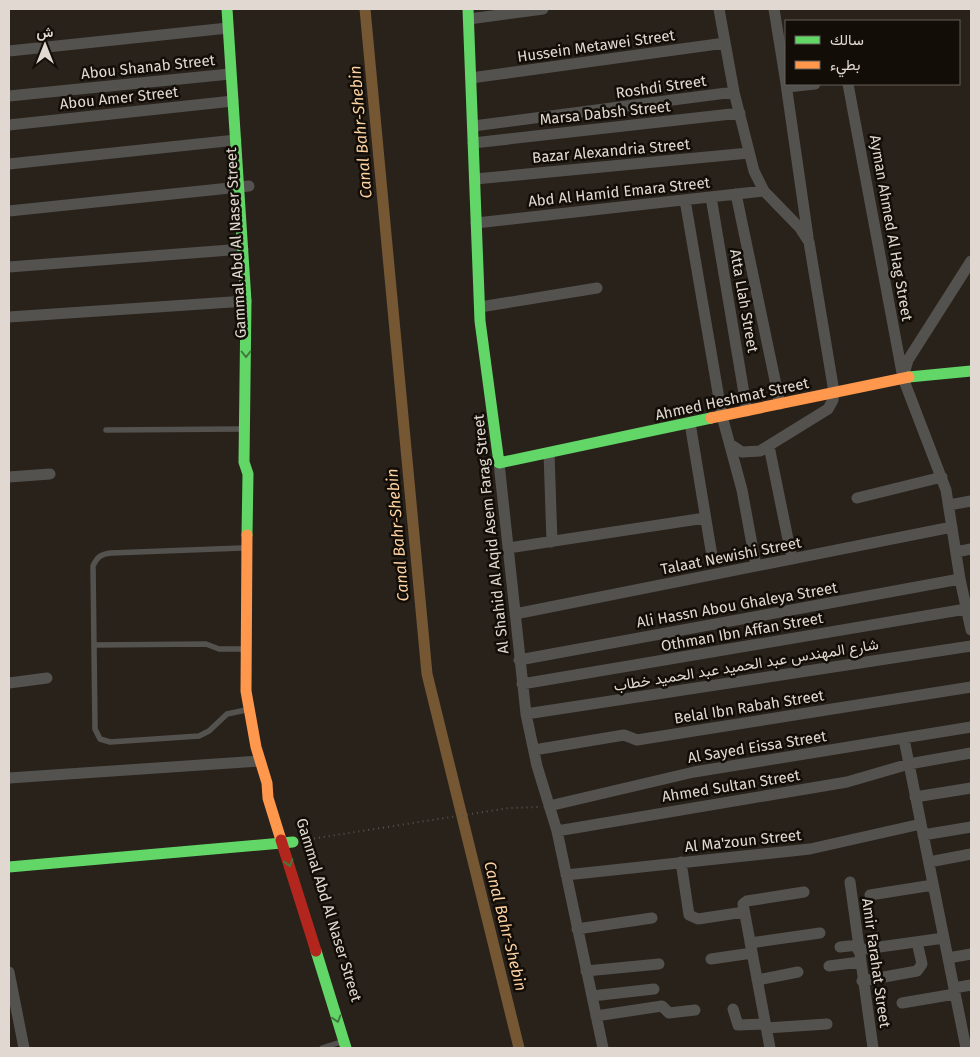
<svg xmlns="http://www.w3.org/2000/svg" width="980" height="1057" viewBox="0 0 980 1057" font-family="'Fira Sans',Vazirmatn,sans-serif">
<rect width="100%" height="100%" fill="#28221b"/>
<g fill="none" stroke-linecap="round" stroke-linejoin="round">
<!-- canal -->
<path stroke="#755734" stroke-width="11" d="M365 9 427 674 519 1048"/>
<!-- path -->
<path stroke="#575350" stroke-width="2" stroke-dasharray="1 4" stroke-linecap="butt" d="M304 840 509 808 540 807"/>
<!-- lane -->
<path stroke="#54524f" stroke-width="5.5" d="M106 430 241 429
M242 548 111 553C101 554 97 557 93 566L95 729 100 739 110 742 199 736 209 731 227 714 246 710
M94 645 206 644 219 649H243
M322 1048 341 1042"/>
<!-- street -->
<path stroke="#54524f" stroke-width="11" d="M719 9 734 92 754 171 764 191 800 228 809 242 834 392 833 400 828 409 760 451 742 452 730 444
M774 9 786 83
M469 19 543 9
M9 51 228 28
M471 78 725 43
M786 84 808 237
M848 84 903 378 946 490 960 579 971 630
M787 87 815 84
M9 96 230 74
M9 125 233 101
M473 126 734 92
M473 143 740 113
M9 164 236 140
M475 179 749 153
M736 194 780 404
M711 197 747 411
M685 200 722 416 742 490 756 566
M9 211 249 186
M476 223 764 191
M9 267 243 249
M480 307 597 288
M9 317 246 301
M904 374 908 360 971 261
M690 423 712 556
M769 446 792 559
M549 453 552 542
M499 463 526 714 537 766 557 831 603 1048
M9 477 50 474
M857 498 942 477
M949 505 971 501
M508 548 705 518
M956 552 971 549
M515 614 952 527
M519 660 960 579
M9 683 47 678
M522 684 966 609
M526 714 971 646
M904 739 966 1048
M534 750 624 735 637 740 971 687
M9 778 260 761
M915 797 971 788
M549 806 694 772 971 727
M557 831 847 782 909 764 971 753
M923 835 971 827
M681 862 689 915 698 919 744 912
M929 862 971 854
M566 875 810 849 921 824
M850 882 873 1048
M870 895 933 885
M577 929 652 918
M750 943 820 933
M840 947 858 945
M858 950 944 938
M948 958 971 954
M711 959 752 953
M829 966 860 962
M586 971 659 964
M9 972 24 1048
M757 980 798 972
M862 981 917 971 922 964 917 942
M954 988 971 985
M592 996 654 989
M902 1003 955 994
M733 1009 738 1025 765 1024
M596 1016 662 1006 669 1013 695 1010
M766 1028 827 1024
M770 1048 743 904 747 901 804 892"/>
<!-- fast -->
<path stroke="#63d668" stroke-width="11" d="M227 9 246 301 244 462 248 474 247 535
M468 9 480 321 499 463 711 418
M909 377 971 371
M9 867 293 842
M316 951 346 1048"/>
<!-- slow -->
<path stroke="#ff974d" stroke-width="11" d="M711 418 909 377
M247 535 246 691 256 747 267 783 268 798 281 840"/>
<!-- jam -->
<path stroke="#b3261e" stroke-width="11" d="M281 840 316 951"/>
</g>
<!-- one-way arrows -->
<defs><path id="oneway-chevron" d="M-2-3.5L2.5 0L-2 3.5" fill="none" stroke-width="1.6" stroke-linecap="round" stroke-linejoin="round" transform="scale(1.25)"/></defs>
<g stroke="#3f7c3c">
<use href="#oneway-chevron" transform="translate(246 354) rotate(90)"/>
<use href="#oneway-chevron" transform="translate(289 863) rotate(73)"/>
<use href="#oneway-chevron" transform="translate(337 1019) rotate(73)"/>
</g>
<g text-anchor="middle" stroke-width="5" stroke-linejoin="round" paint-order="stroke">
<!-- street labels -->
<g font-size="15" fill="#e1d9d1" stroke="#120d07">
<text transform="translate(596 46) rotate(-8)" y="5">Hussein Metawei Street</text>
<text transform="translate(148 67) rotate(-6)" y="5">Abou Shanab Street</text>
<text transform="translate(661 87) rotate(-8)" y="5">Roshdi Street</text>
<text transform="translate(119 98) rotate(-6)" y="5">Abou Amer Street</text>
<text transform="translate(605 113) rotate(-6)" y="5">Marsa Dabsh Street</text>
<text transform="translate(611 151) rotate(-5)" y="5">Bazar Alexandria Street</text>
<text transform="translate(619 192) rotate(-6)" y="5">Abd Al Hamid Emara Street</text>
<text transform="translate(891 228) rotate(80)" y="5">Ayman Ahmed Al Hag Street</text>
<text transform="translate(236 243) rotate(-93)" y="5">Gammal Abd Al Naser Street</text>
<text transform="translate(744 301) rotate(80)" y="5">Atta Llah Street</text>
<text transform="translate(732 399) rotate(-12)" y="5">Ahmed Heshmat Street</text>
<text transform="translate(491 534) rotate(-96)" y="5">Al Shahid Al Aqid Asem Farag Street</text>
<text transform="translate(731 556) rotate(-11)" y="5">Talaat Newishi Street</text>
<text transform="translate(737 605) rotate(-10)" y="5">Ali Hassn Abou Ghaleya Street</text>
<text transform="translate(742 632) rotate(-10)" y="5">Othman Ibn Affan Street</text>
<text transform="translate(746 665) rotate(-9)" y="5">شارع المهندس عبد الحميد عبد الحميد خطاب</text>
<text transform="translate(749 707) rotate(-9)" y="5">Belal Ibn Rabah Street</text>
<text transform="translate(757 747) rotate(-9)" y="5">Al Sayed Eissa Street</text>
<text transform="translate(731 786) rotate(-9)" y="5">Ahmed Sultan Street</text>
<text transform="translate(743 841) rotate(-6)" y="5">Al Ma'zoun Street</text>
<text transform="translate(329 910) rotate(73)" y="5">Gammal Abd Al Naser Street</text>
<text transform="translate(876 963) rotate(82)" y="5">Amir Farahat Street</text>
</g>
<!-- water labels -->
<g font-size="16" font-style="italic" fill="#fdd2a2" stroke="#120d07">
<text transform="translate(360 132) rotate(-95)" y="6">Canal Bahr-Shebin</text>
<text transform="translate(397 535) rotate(-95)" y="6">Canal Bahr-Shebin</text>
<text transform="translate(506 926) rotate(76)" y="6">Canal Bahr-Shebin</text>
</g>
</g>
<!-- border -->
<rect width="980" height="1057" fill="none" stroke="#e1d9d1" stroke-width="20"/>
<!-- legend -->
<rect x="785" y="20" width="175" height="65" fill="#120d07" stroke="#655f58"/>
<rect x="795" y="36" width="25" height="8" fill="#63d668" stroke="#655f58"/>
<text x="830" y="45" font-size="15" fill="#e1d9d1">سالك</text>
<rect x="795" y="61" width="25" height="8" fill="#ff974d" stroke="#655f58"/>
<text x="830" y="70" font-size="15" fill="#e1d9d1">بطيء</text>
<!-- north arrow -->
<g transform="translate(45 45)" stroke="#120d07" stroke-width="4" paint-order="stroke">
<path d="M0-4L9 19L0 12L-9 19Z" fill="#e1d9d1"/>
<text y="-8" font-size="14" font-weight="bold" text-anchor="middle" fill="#e1d9d1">ش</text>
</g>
</svg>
